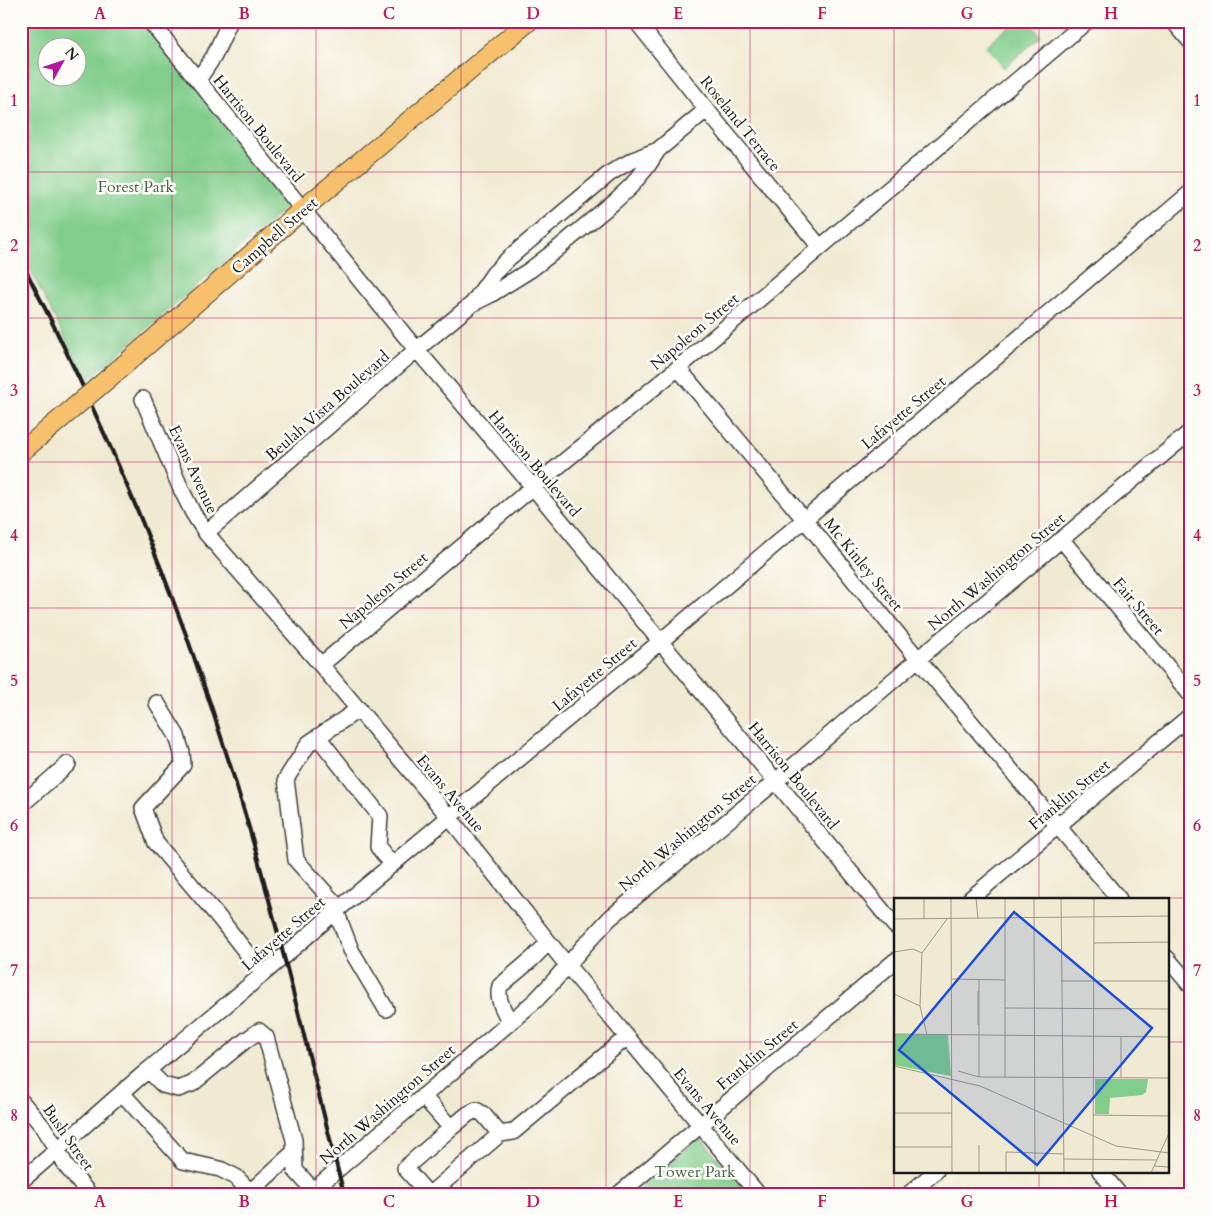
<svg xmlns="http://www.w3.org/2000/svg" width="1211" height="1215" viewBox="0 0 1211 1215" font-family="Cardo,serif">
<rect width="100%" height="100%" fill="#fdfcf7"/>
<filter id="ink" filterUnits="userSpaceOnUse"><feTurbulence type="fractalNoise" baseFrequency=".02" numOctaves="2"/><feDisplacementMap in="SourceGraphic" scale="10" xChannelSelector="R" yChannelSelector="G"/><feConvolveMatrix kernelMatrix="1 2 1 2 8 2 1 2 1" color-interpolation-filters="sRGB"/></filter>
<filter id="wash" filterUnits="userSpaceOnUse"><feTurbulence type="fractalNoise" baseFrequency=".0096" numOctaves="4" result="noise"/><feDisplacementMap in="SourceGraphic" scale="20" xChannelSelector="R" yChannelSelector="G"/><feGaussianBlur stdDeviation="1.12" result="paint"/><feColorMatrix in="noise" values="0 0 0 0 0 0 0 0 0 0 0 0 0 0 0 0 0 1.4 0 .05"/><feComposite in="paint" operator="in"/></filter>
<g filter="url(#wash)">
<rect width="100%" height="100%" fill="#f1ead2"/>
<!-- green -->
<path fill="#81cd8b" stroke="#4e7454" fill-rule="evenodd" d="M21 21H150L288 192V206L87 381 21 252ZM48 48H78V78H48Z
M1016 21H1029L1041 36 1004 68 986 46Z
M700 1137 747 1194H632Z"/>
</g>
<g filter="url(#ink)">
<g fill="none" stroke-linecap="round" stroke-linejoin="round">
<!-- minor casing -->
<g stroke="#3c3b37" stroke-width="18">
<path id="minor" d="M150 21 406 337 533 487 895 926
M636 21 715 120 820 247
M1173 21 1190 41
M198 80 214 56 230 21
M473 303 494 273 510 257 609 174C625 163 641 156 658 150
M678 368 804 519 918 659 1119 899
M143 399 181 489 193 513 206 533 321 665 449 817 567 965 758 1194
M206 533 416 350 472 304 490 295 530 270 556 250 615 201 631 186 647 167 658 150 706 110
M1062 540 1190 694
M321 665 533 487 678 368 1087 21
M157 703 177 736 182 753 183 765 143 808 156 843 221 920 263 974
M318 737 380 816 378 847 392 864
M21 805 68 764
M970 899 1190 716
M339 908 296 860 286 779 309 743 359 709
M336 911 351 950 386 1009
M1167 958 1190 985
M510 1022C504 1011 496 999 500 986L532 959 549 942
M148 1070 163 1085 178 1089 192 1084 246 1040 259 1031 266 1037 294 1140 295 1170 313 1190
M122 1093 183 1161 220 1169 236 1177 252 1194
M423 1096 451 1128 405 1168 428 1194
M21 1101 44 1128 58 1150 66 1166 89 1194
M451 1128 468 1114 476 1110 483 1114 500 1134
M1100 1171 1119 1194
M21 1181C64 1145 104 1107 147 1071 210 1018 274 966 336 911L661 641 1190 193
M250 1192 294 1152
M309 1194 536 1000 552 983 585 945 610 918 776 781 918 659 1190 432
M430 1194 500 1134 513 1132 627 1037
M619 1194 895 961
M909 1194 936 1171"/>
</g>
<!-- major casing -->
<g stroke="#3c3b37" stroke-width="21">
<path id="major" d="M124 365 302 210 529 21
M21 452 51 427"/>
</g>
<!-- minor -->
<use href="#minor" stroke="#fff" stroke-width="15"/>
<!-- major -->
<use href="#major" stroke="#f7c06c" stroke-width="19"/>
<!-- rail -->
<path stroke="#1c1c1c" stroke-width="4" d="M21 261C113 438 189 623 245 814 282 939 311 1067 344 1194"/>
<!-- major-bridge casing -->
<g stroke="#3c3b37" stroke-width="21" stroke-linecap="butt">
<path id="major-bridge" d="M51 427 124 365"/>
</g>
<!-- major-bridge -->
<use href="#major-bridge" stroke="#f7c06c" stroke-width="19"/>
</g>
</g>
<!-- grid -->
<path fill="none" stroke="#c2185b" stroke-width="1" stroke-opacity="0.55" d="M172 21V1194M316 21V1194M461 21V1194M606 21V1194M750 21V1194M894 21V1194M1039 21V899M21 172H1190M21 318H1190M21 462H1190M21 608H1190M21 752H1190M21 898H1190M21 1042H895M1167 1042H1190M1039 1171V1194"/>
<g text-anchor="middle" stroke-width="5" stroke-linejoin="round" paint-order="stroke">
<!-- street labels -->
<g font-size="16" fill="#1c1c1c" stroke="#fdfcf7">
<text transform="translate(741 123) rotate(51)" y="6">Roseland Terrace</text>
<text transform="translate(259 128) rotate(51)" y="6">Harrison Boulevard</text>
<text transform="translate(274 235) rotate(-41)" y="6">Campbell Street</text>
<text transform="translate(694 331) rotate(-40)" y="6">Napoleon Street</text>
<text transform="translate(327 405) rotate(-41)" y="6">Beulah Vista Boulevard</text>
<text transform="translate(903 412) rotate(-40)" y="6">Lafayette Street</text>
<text transform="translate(535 463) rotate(50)" y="6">Harrison Boulevard</text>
<text transform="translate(194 469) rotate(65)" y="6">Evans Avenue</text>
<text transform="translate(864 564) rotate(51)" y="6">Mc Kinley Street</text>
<text transform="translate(996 571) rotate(-40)" y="6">North Washington Street</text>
<text transform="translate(383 590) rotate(-40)" y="6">Napoleon Street</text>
<text transform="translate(1139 606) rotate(50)" y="6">Fair Street</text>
<text transform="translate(594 674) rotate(-40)" y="6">Lafayette Street</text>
<text transform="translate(794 775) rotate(51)" y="6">Harrison Boulevard</text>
<text transform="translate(451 793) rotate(50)" y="6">Evans Avenue</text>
<text transform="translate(1069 794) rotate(-40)" y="6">Franklin Street</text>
<text transform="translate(687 832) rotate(-40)" y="6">North Washington Street</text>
<text transform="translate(283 933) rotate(-41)" y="6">Lafayette Street</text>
<text transform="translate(757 1054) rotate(-40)" y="6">Franklin Street</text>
<text transform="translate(387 1104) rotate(-41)" y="6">North Washington Street</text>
<text transform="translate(708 1106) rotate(50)" y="6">Evans Avenue</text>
<text transform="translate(69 1137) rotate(55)" y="6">Bush Street</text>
</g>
<!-- park labels -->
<g font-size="16" fill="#446348" stroke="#fdfcf7">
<text x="136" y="192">Forest Park</text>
<text x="695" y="1177">Tower Park</text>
</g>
</g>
<!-- overview -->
<g transform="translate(894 898)">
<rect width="275" height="275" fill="#f1ead2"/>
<path d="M0 136 54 137 57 178 0 167ZM201 181H254L252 194 248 197 216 200 215 216H201Z" fill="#81cd8b"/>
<path fill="none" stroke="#9c9889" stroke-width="1" d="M30 0V21M57 0 58 275M82 0 84 21M111 0V179M140 0 141 275M167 0 170 275M0 21 275 18M200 45 275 44M0 54 19 51 28 55M58 81 111 82M85 82V179M167 83H275M84 93V127M0 96 26 108M111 110 275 111M0 136 275 139M33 137 26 108 28 55 53 21M227 138V179M0 168 86 188 222 248 275 255M64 173 85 179 275 180M0 215H58M199 217 275 218M85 247V275M0 249H58M170 261 263 262M260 268 275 269M112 275V254L170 256M199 275 200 0M257 275 275 235"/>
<path fill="#1d4ed8" fill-opacity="0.15" stroke="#1d4ed8" stroke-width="2.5" d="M120 14 258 130 143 267 5 152Z"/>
<rect width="275" height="275" fill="none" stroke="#1c1c1c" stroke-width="2.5"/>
</g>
<!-- margin -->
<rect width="1211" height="1215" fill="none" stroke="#fdfcf7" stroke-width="55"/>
<!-- north arrow -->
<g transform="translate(62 62) rotate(50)"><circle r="24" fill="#fdfcf7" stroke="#a3a29f"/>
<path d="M0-4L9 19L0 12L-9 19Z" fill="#b5179e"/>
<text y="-8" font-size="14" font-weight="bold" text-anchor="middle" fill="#1c1c1c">N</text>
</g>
<rect x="28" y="28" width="1156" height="1160" fill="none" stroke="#c2185b" stroke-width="2"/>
<g font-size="16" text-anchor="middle" font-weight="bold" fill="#c2185b">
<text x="100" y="19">A</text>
<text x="244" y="19">B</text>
<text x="389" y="19">C</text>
<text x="533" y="19">D</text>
<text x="678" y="19">E</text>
<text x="822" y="19">F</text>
<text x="967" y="19">G</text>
<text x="1111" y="19">H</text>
<text x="14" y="106">1</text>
<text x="1197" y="106">1</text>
<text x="14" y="251">2</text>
<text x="1197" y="251">2</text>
<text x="14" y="396">3</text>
<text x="1197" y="396">3</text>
<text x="14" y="541">4</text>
<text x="1197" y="541">4</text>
<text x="14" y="686">5</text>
<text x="1197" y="686">5</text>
<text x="14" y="831">6</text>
<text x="1197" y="831">6</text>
<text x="14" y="976">7</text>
<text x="1197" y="976">7</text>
<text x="14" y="1121">8</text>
<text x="1197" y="1121">8</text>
<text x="100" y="1207">A</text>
<text x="244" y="1207">B</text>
<text x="389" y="1207">C</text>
<text x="533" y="1207">D</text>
<text x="678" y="1207">E</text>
<text x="822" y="1207">F</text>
<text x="967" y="1207">G</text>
<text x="1111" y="1207">H</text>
</g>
</svg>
